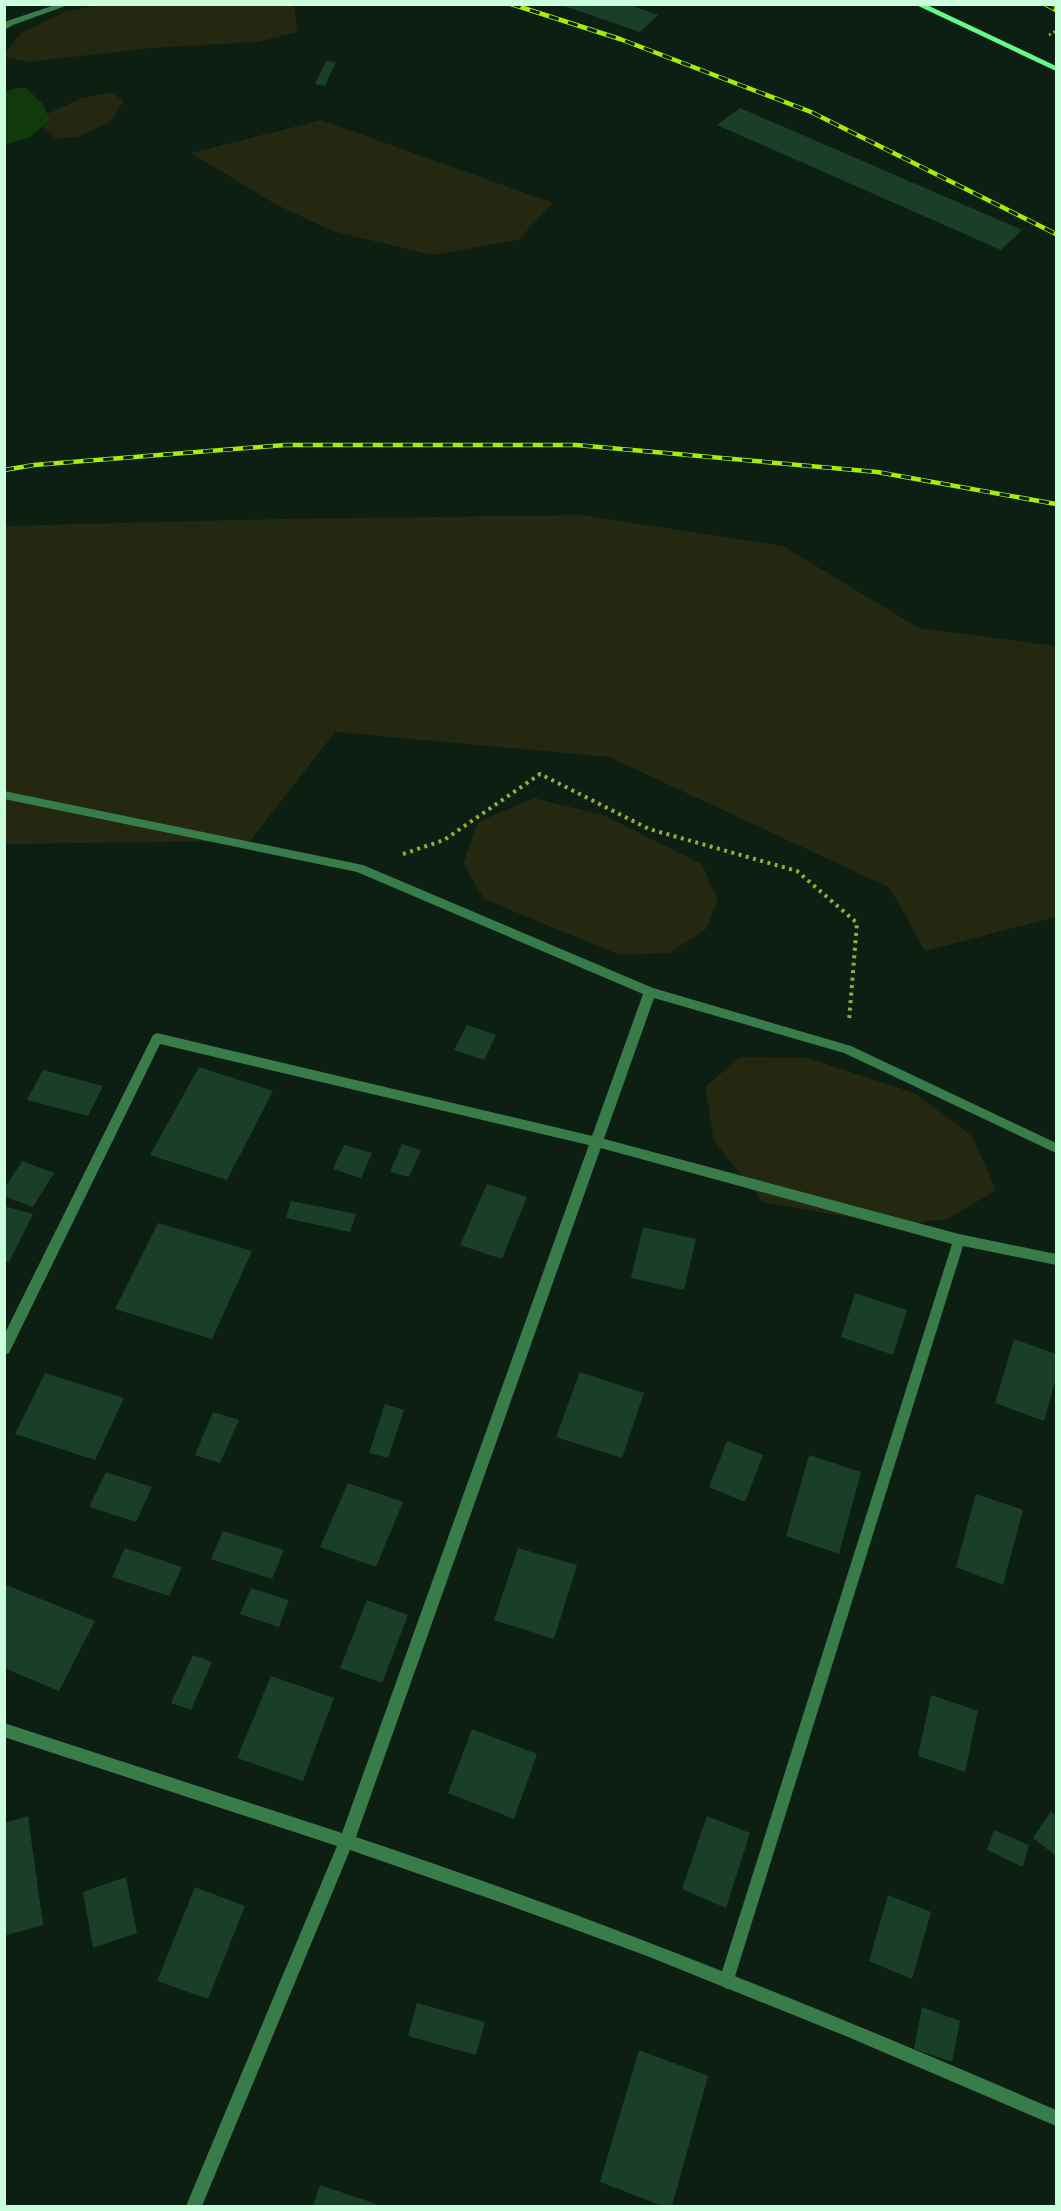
<svg xmlns="http://www.w3.org/2000/svg" width="1061" height="2211" viewBox="0 0 1061 2211" font-family="'Fira Sans',sans-serif">
<rect width="100%" height="100%" fill="#0d1e13"/>
<!-- green -->
<path fill="#242810" d="M96 5H294L297 32 257 42 151 48 28 62 5 57V54L20 34 64 12Z
M111 92 124 101 110 122 78 137 56 139 43 126 50 120 47 114 82 98Z
M321 120 553 203 518 240 432 255 332 231 275 204 191 153Z
M581 515 783 546 919 628 1056 646V917L925 951 890 888 609 757 335 732 250 841 5 844 4 526 279 519Z
M534 798 603 815 702 864 718 901 705 930 669 953 620 955 484 899 463 864 478 822Z
M740 1057 808 1058 914 1093 972 1136 996 1190 948 1219 893 1225 763 1202 714 1141 705 1087Z"/>
<!-- water -->
<path fill="#113a0a" d="M25 87 43 104 50 120 30 137 5 145V91Z"/>
<!-- building -->
<path fill="#193f29" d="M558 4H627L658 15 640 32Z
M326 61 336 62 325 86 315 84Z
M740 108 1022 230 1001 250 717 125Z
M467 1025 496 1035 484 1060 454 1050Z
M199 1067 273 1091 227 1180 150 1155Z
M43 1070 103 1086 88 1116 27 1100Z
M402 1144 421 1150 409 1177 390 1172Z
M344 1145 372 1153 361 1178 333 1169Z
M22 1161 54 1173 33 1207 4 1196V1189Z
M487 1184 527 1197 502 1259 460 1245Z
M291 1201 356 1214 350 1232 286 1218Z
M4 1206 33 1214 9 1262 4 1261Z
M158 1223 252 1251 212 1339 115 1309Z
M643 1227 696 1239 684 1290 631 1278Z
M855 1293 907 1310 893 1355 841 1337Z
M1014 1339 1056 1354V1378L1044 1421 995 1403Z
M580 1372 644 1393 622 1458 556 1437Z
M45 1373 124 1398 95 1460 15 1434Z
M385 1404 404 1410 388 1458 369 1453Z
M213 1412 239 1420 220 1463 195 1455Z
M727 1441 763 1455 745 1502 709 1487Z
M809 1455 861 1472 839 1554 786 1536Z
M106 1472 152 1487 136 1522 89 1507Z
M348 1483 403 1502 376 1567 320 1547Z
M976 1494 1023 1510 1003 1585 956 1567Z
M223 1531 284 1550 272 1579 211 1559Z
M125 1548 182 1567 169 1596 112 1577Z
M518 1548 577 1565 554 1639 494 1620Z
M4 1584 95 1621 59 1691 4 1668Z
M251 1588 289 1600 279 1627 240 1614Z
M367 1600 408 1615 382 1683 340 1668Z
M193 1655 212 1662 191 1710 171 1703Z
M271 1676 334 1698 303 1781 237 1758Z
M931 1695 978 1711 965 1772 918 1756Z
M472 1729 537 1754 514 1819 448 1793Z
M1051 1811 1056 1816V1856L1033 1838Z
M28 1816 43 1925 4 1936V1823Z
M707 1816 750 1833 726 1908 682 1889Z
M994 1830 1029 1845 1023 1867 987 1850Z
M126 1877 137 1933 93 1948 83 1892Z
M195 1887 245 1906 208 1999 157 1981Z
M888 1895 931 1912 912 1979 869 1961Z
M417 2003 485 2022 476 2055 408 2036Z
M922 2007 960 2021 952 2062 914 2049Z
M639 2050 708 2076 672 2206H663L600 2182Z
M320 2185 382 2206H313Z"/>
<g fill="none" stroke-linecap="round" stroke-linejoin="round">
<!-- path-far1 -->
<path stroke="#99ad30" stroke-width="3" stroke-dasharray="2 3" stroke-linecap="butt" d="M1049 35 1056 31"/>
<!-- path -->
<path stroke="#99ad30" stroke-width="4" stroke-dasharray="3 4.5" stroke-linecap="butt" d="M403 854 444 840 540 774 649 829 797 871 857 923 849 1021"/>
<!-- lane -->
<path fill="#387c4a" fill-rule="evenodd" d="M58 4H71L13 25 4 30V24L7 21Z
M157 1033 597 1137 959 1234 1056 1254V1265L963 1246 732 1986 727 1989 722 1986 719 1981 952 1244 597 1147 160 1044 9 1353 4 1355V1335L153 1035Z"/>
<!-- street -->
<path fill="#387c4a" fill-rule="evenodd" d="M4 791 363 865 653 988 851 1046 1056 1143V1153L844 1053 654 998 356 1837C594 1917 826 2010 1056 2110V2126L848 2037 647 1956 508 1905 350 1850 202 2206H186L337 1846 4 1737V1723L342 1833 643 994 357 872 4 799Z"/>
<!-- secondary -->
<path fill="#64fb89" fill-rule="evenodd" d="M914 4H925L1056 66V71Z"/>
<!-- rail casing -->
<g stroke="#a5ef06" stroke-width="4.5">
<path id="rail" d="M511 4 620 39 811 112 1056 234
M1045 4 1056 10
M4 470 34 465 285 445H576L877 472 1056 504"/>
</g>
<!-- rail -->
<use href="#rail" stroke="#0d1e13" stroke-width="3" stroke-dasharray="10" stroke-linecap="butt"/>
</g>
<!-- border -->
<rect width="1061" height="2211" fill="none" stroke="#cbfedc" stroke-width="12"/>
</svg>
